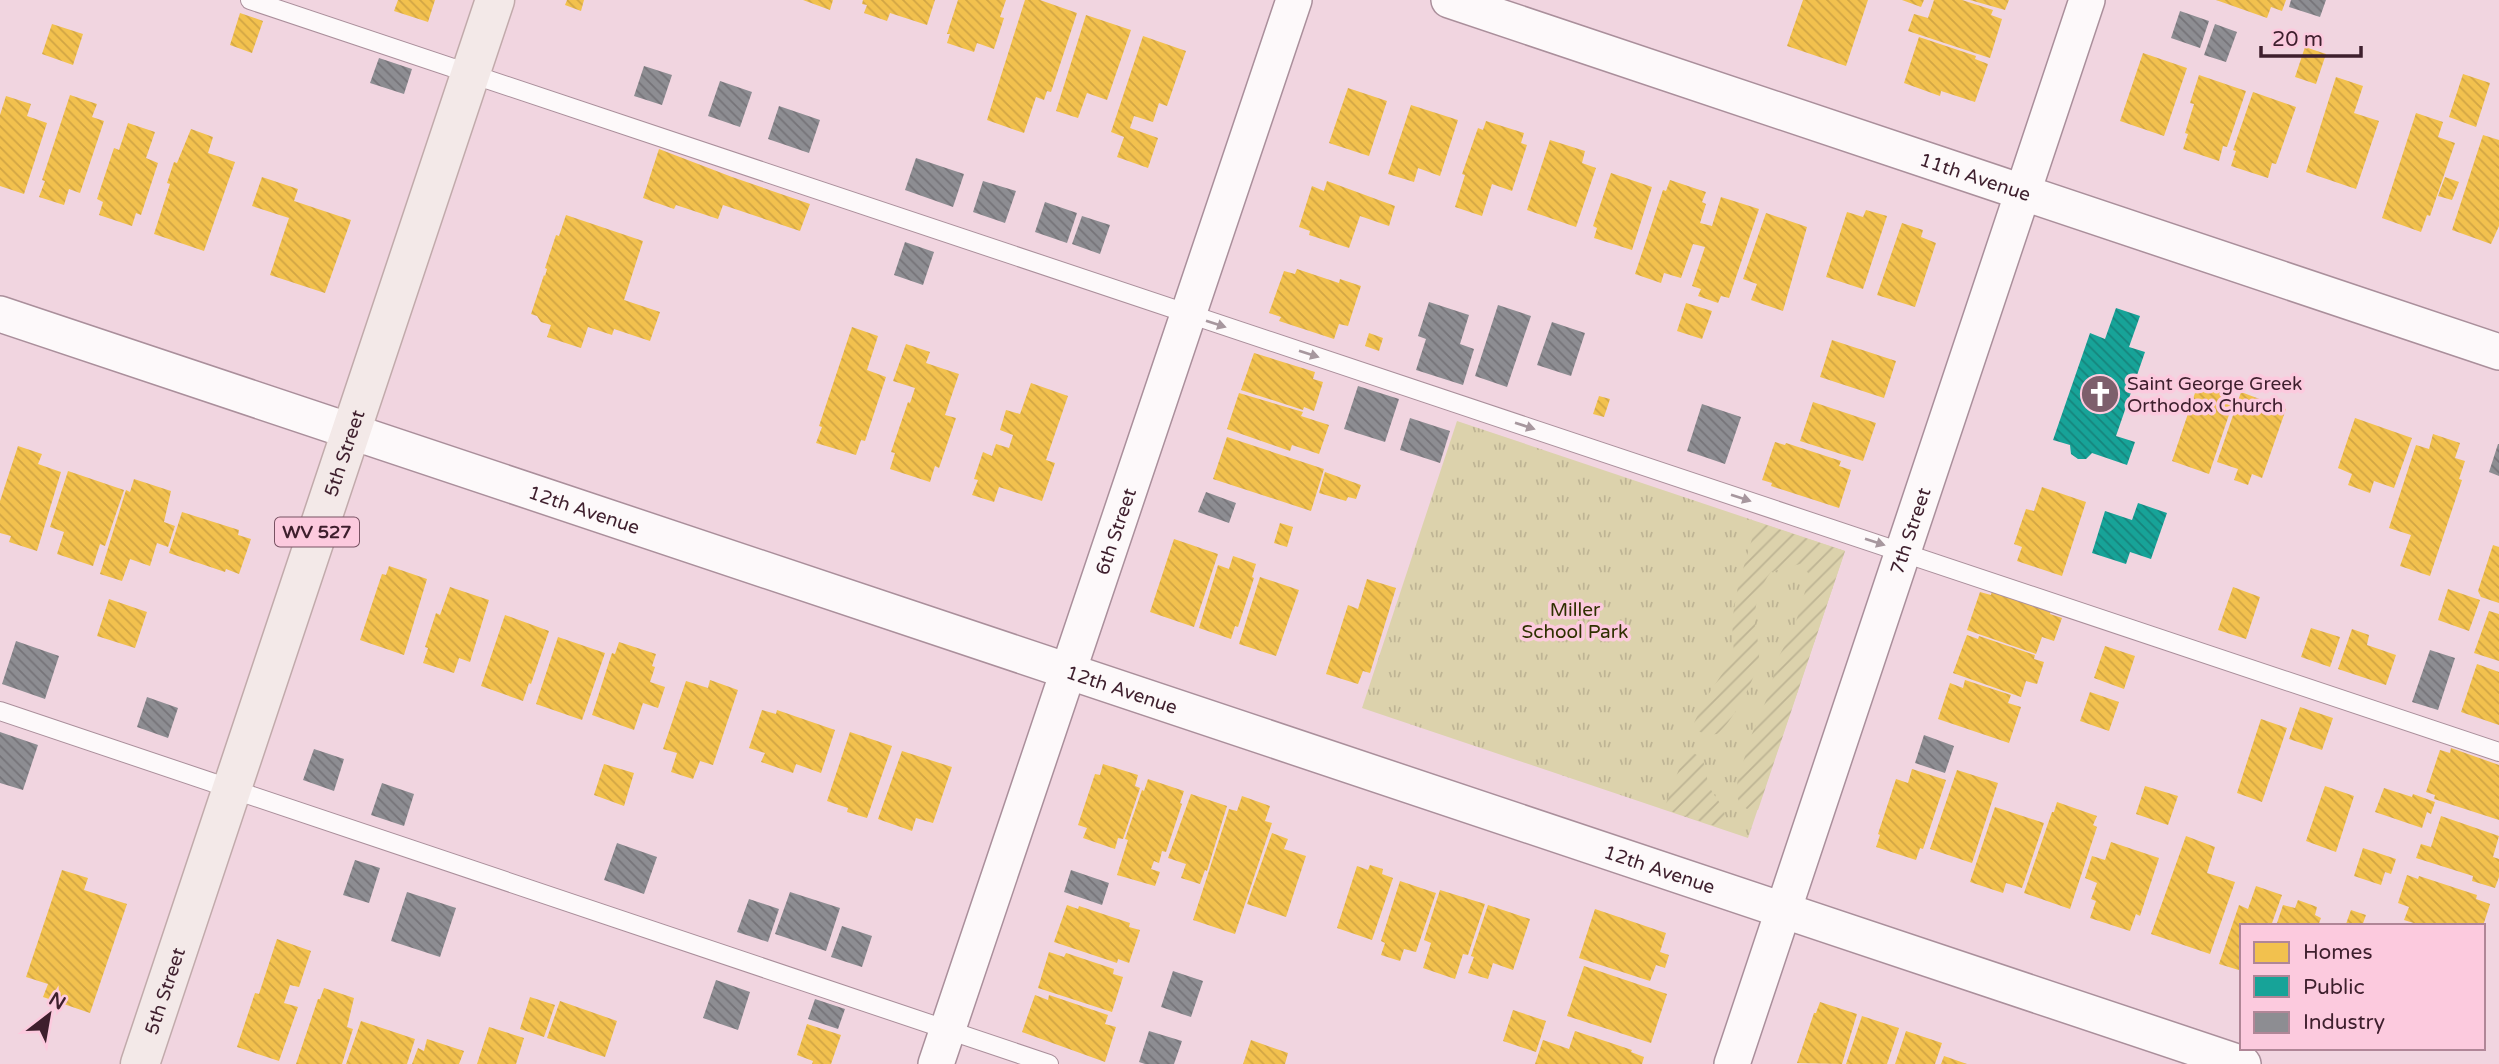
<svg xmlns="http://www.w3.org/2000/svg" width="2499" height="1064" viewBox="0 0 2499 1064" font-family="'Varela Round',sans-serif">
<defs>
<pattern id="grass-tufts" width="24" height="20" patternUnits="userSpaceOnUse" patternTransform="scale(1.75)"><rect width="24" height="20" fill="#dcd2ac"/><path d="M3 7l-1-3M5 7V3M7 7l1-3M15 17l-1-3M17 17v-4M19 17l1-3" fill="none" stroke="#beb494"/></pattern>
<pattern id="garden-furrows" width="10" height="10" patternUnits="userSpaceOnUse" patternTransform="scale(1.75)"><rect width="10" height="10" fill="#dcd2ac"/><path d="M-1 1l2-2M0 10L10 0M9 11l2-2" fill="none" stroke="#beb494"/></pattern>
<pattern id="homes-back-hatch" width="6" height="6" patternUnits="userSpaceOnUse" patternTransform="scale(1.75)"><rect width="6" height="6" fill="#f2c14e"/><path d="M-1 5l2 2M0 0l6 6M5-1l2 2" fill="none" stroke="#d1a544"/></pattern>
<pattern id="public-back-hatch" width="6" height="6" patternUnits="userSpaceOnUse" patternTransform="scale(1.75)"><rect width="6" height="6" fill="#17a398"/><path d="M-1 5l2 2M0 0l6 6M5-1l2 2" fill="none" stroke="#16847c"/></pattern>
<pattern id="industry-back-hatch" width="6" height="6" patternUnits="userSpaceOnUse" patternTransform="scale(1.75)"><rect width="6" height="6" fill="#8d8d92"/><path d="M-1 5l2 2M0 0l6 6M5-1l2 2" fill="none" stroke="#757378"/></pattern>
</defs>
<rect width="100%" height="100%" fill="#f1d5e0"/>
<!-- grass -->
<path fill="url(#grass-tufts)" d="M1457 421 1845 551 1748 838 1362 708Z"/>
<!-- garden -->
<path fill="url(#garden-furrows)" d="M1757 522 1845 551 1758 810 1747 809 1740 804 1736 794 1738 778 1752 734 1770 691 1777 660 1794 628 1810 575 1800 564 1771 572C1761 584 1753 608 1755 624 1756 635 1760 646 1759 657 1757 677 1733 722 1717 734 1707 735 1696 734 1694 723L1704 701 1734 656 1732 621 1738 586Z
M1689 752C1710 757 1703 772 1710 788 1717 802 1732 811 1721 828L1664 809 1685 753Z"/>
<!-- homes -->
<path fill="url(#homes-back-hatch)" d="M398 0H435L428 22 394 11Z
M567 0H584L581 11 565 5Z
M803 0H833L830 10Z
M863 0H935L927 25 890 13 887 21 864 13 867 5 862 4Z
M958 0H1006L1000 17 1004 18 994 49 977 43 974 52 947 43 950 34H947Z
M1025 0H1040L1077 13 1051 92 1047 91 1044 100 1036 97 1024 133 987 120Z
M1803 0H1868L1846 66 1787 46Z
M1902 0H1924L1921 7Z
M1934 0H1962L1993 10 1991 15 2002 19 1990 58 1908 31 1914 14 1928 18Z
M1970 0H2009L2005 10Z
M2216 0H2286L2282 11 2271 7 2267 18Z
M240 13 263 21 252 53 230 45Z
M1086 15 1131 30 1107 100 1087 93 1078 118 1056 111Z
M52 24 83 34 73 65 42 54Z
M1143 36 1186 51 1167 106 1159 103 1153 122 1134 116 1130 128 1158 138 1148 168 1117 157 1124 137 1111 132Z
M1919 37 1976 56 1975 59 1988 64 1975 102 1941 91 1940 96 1904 83Z
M2305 47 2326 54 2316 84 2295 77Z
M2143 53 2187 68 2164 136 2120 121Z
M2463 74 2490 83 2476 127 2449 117Z
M2199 75 2246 91 2227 147 2223 146 2219 161 2183 149 2188 134 2185 133 2194 104 2190 103Z
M2336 77 2363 86 2354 113 2379 121 2356 189 2306 172Z
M1348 88 1387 101 1369 156 1329 143Z
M2253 92 2296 107 2276 164 2272 163 2268 178 2231 166 2236 151 2233 150Z
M70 95 97 104 92 117 104 121 80 193 69 189 64 205 39 197 45 181 42 180Z
M6 96 31 104 27 116 47 123 24 194 0 186V115Z
M1411 105 1458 120 1440 176 1418 168 1414 182 1388 174Z
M2416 113 2443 122 2438 137 2455 143 2430 216 2427 215 2421 232 2382 218Z
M1486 121 1524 133 1521 143 1527 145 1512 191 1492 184 1482 216 1455 207 1465 175 1462 174 1478 128 1483 130Z
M128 123 155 132 146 158 158 163 141 215 136 213 132 226 99 215 103 202 97 199 114 148 119 150Z
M191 129 213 137 208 153 235 162 204 251 154 234 170 184 167 183 174 162 177 163Z
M2483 135 2499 140V226L2491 244 2452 230Z
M1550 140 1585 151 1582 163 1596 168 1576 227 1527 210Z
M659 149 732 177 810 204 800 231 723 205 718 219 676 205 674 209 643 198Z
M1611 173 1652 187 1632 250 1594 238 1597 228 1593 226Z
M262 177 298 189 294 201 351 220 325 293 270 275 289 218 252 206Z
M2445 177 2459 182 2452 200 2438 196Z
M1670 180 1706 192 1702 202 1706 204 1700 223 1712 226 1721 197 1759 209 1729 298 1721 296 1718 303 1698 296 1701 289 1692 286 1705 247 1693 244 1681 278 1664 273 1661 283 1635 274 1663 190 1666 191Z
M1327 181 1395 206 1389 226 1360 216 1349 248 1309 235 1310 231 1299 227 1312 186 1324 191Z
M1866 210 1887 216 1863 289 1826 277 1847 212 1863 217Z
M1766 213 1807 227 1783 311 1751 300 1757 284 1743 279Z
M566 215 643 241 624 300 660 312 650 341 614 329 612 335 588 327 581 348 547 337 551 325 541 322 537 316 531 314 544 275 545 276 547 269 545 268 556 235 559 236Z
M1902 223 1923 230 1921 237 1936 243 1915 307 1877 295Z
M1297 269 1339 283 1340 279 1361 286 1348 326 1339 324 1334 339 1279 321 1281 317 1269 313 1284 271 1295 274Z
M1686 303 1712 311 1702 339 1677 331Z
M852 327 878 336 867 370 886 377 865 441 861 440 856 455 816 443 822 427 819 426Z
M1369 333 1383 338 1379 351 1365 346Z
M1832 340 1896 361 1884 398 1820 377Z
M906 344 930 352 926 363 959 374 945 415 956 418 939 468 935 466 930 482 890 469 895 453 891 452 908 402 910 403 915 388 893 381Z
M1254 353 1315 372 1313 379 1323 382 1314 411 1304 407 1303 410 1241 390Z
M2202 381 2234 392 2230 402 2233 403 2209 474 2172 461 2196 390 2198 391Z
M1031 383 1068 396 1046 460 1055 463 1042 501 999 487 994 502 972 495 978 480 974 479 983 452 992 456 996 444 1009 448 1013 435 1000 430 1006 410 1020 414Z
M2241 392 2286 409 2262 478 2252 474 2248 485 2234 480 2238 469 2217 462Z
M1239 393 1303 412 1301 416 1329 425 1319 454 1292 445 1290 451 1227 429Z
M1599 396 1610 399 1604 417 1593 414Z
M1813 402 1876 423 1863 461 1800 441Z
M2355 418 2412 438 2394 488 2374 481 2370 493 2348 485 2352 474 2338 468Z
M2433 434 2460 443 2455 458 2465 461 2459 479 2462 480 2430 576 2400 566 2411 535 2389 528 2416 445 2429 449Z
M1227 437 1324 469 1311 511 1213 479Z
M1775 442 1785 445 1786 443 1841 461 1839 466 1851 470 1839 508 1771 486 1772 483 1762 480Z
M18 446 42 454 38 464 61 472 37 551 9 542 11 536 0 533V501Z
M68 471 124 490 105 546 100 544 93 566 57 554 64 532 50 527Z
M1325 472 1361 485 1356 499 1348 497 1346 501 1319 493Z
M134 479 171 491 164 522 175 526 168 547 157 543 150 566 130 559 122 581 100 574 126 490 130 492Z
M2042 487 2086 502 2062 576 2017 561 2022 547 2014 544 2026 509 2034 511Z
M182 512 239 530 238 535 251 539 239 574 226 569 225 572 169 553Z
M1280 523 1293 527 1287 547 1274 543Z
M1174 539 1218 554 1194 627 1150 612Z
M2493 545 2499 547V603L2481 597 2478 591Z
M1233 556 1256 564 1252 577 1254 578 1238 627 1235 626 1231 639 1199 628 1218 565 1229 569Z
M389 566 427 579 404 655 360 640 382 574 386 575Z
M1260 577 1299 590 1276 656 1239 644Z
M1367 579 1396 588 1370 673 1363 671 1358 684 1326 674 1348 605 1358 609Z
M450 587 489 600 470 662 459 658 454 673 423 663 428 648 425 647 436 613 440 615Z
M2233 587 2260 597 2246 639 2218 630Z
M2448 589 2480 600 2469 631 2438 620Z
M1992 591 2051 610 2050 614 2062 618 2054 641 2042 637 2036 654 1967 630 1980 592 1991 595Z
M109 599 147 612 135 648 97 636Z
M2489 611 2499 614V661L2474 653Z
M505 615 549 631 531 684 529 683 523 701 481 686Z
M2311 628 2340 637 2330 667 2301 657Z
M2352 629 2369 635 2367 645 2396 655 2386 685 2338 669Z
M1967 635 1978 639 1979 636 2035 655 2034 659 2044 662 2037 684 2026 681 2021 697 1953 673Z
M558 637 605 653 582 720 536 704Z
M619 642 656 654 652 666 655 667 650 682 665 687 658 708 643 703 634 730 592 715 612 653 615 654Z
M2105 646 2135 656 2124 689 2094 678Z
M2477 664 2499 672V725L2461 712Z
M710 680 738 690 713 765 700 761 693 779 671 772 677 753 663 749 686 681 708 688Z
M1965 680 2011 695 2008 703 2021 707 2009 743 1938 719 1950 683 1963 688Z
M2090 692 2119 702 2109 731 2080 721Z
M2300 707 2333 718 2322 750 2289 739Z
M762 710 776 714 777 710 835 730 821 773 796 764 793 773 761 762 765 753 749 748Z
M2261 719 2287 728 2262 802 2237 793Z
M850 732 892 746 867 818 847 812 848 808 827 801Z
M2451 748 2499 765V820L2434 799 2435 795 2426 792 2440 750 2450 753Z
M902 751 952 767 933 823 916 818 912 831 878 819Z
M604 764 634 773 624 806 594 795Z
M1103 764 1138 775 1135 786 1140 788 1123 839 1118 838 1115 849 1083 838 1087 828 1078 825 1095 774 1100 775Z
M1912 769 1946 780 1923 849 1920 848 1916 860 1876 847 1880 835 1878 834 1896 779 1908 783Z
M1957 770 1998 783 1972 863 1930 849Z
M1148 779 1184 791 1180 803 1182 804 1166 852 1162 851 1159 863 1154 861 1151 869 1160 872 1155 886 1117 875 1128 840 1125 839 1142 790 1144 791Z
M2145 786 2178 796 2168 825 2136 814Z
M2325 786 2354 796 2336 852 2306 841Z
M2384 788 2412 797 2413 794 2435 802 2431 814 2427 812 2422 828 2375 812Z
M1191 794 1227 806 1207 871 1205 870 1200 884 1181 878 1186 864 1168 858Z
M1242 796 1270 806 1265 821 1272 823 1235 934 1193 920 1229 809 1237 811Z
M2057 802 2097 816 2093 825 2097 827 2070 909 2024 893 2052 812H2054Z
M1995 807 2044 823 2022 888 2006 883 2003 893 1970 882Z
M2441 816 2499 836 2493 857 2499 859V877L2495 888 2472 881 2473 876 2416 858 2421 844 2431 847Z
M1272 833 1288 839 1284 849 1306 856 1286 917 1247 904Z
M2186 836 2215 847 2207 873 2235 882 2210 954 2151 934Z
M2111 842 2159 858 2140 916 2136 914 2130 931 2090 918 2096 901 2091 899 2097 883 2085 878 2092 856 2105 860Z
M2363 848 2396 859 2391 874 2385 872 2381 885 2354 876Z
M1370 865 1383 869 1382 874 1393 878 1372 940 1337 928 1357 866 1368 870Z
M62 870 88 878 84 890 127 904 90 1013 43 997 48 984 26 977Z
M2407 875 2418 879 2419 876 2477 895 2476 899 2490 904 2483 926H2423L2404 920 2409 907 2398 903Z
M1400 881 1436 893 1416 952 1404 949 1400 961 1381 955 1385 943 1381 941Z
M2256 886 2282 895 2271 926H2242V971L2219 964 2239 905 2248 909Z
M1440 890 1485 904 1468 955 1463 954 1455 979 1423 968 1431 943 1424 940Z
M2298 900 2317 907 2315 915 2321 918 2318 926H2276L2283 905 2295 908Z
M1067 905 1078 909 1079 906 1130 923 1129 927 1140 930 1129 963 1118 959 1117 963 1054 942Z
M1488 905 1530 919 1513 970 1493 963 1488 979 1468 973 1474 957 1471 956Z
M1595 909 1666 933 1660 952 1669 955 1665 968 1656 965 1650 981 1579 958Z
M2351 910 2366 915 2362 926 2346 924Z
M277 939 311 951 299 987 290 985 284 1003 298 1007 279 1061 237 1047 255 993 259 994Z
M1049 952 1064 957 1066 953 1114 969 1113 974 1123 977 1112 1012 1038 988Z
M1584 966 1667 994 1651 1043 1567 1016Z
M324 988 354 998 347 1027 353 1029 342 1064H296L318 999H320Z
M1035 995 1048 1000 1049 995 1108 1015 1105 1024 1116 1027 1105 1062 1022 1032Z
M530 997 555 1005 544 1037 520 1029Z
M560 1001 617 1021 605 1057 547 1038Z
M1820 1002 1857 1014 1842 1064 1797 1063 1814 1013H1816Z
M1513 1010 1546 1021 1536 1052 1503 1041Z
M1862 1016 1899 1028 1887 1064H1846Z
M361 1021 415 1039 407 1064H346Z
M807 1024 841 1035 831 1064H812L813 1061 797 1055Z
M489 1027 524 1038 516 1064H477Z
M1575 1031 1632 1050 1631 1052 1644 1057 1642 1064H1535L1543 1040 1569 1049Z
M1906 1031 1942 1043 1935 1064H1895Z
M427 1039 464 1051 459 1064H412L418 1048 424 1051Z
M1251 1040 1288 1053 1285 1064H1243Z
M1944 1056 1967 1064H1941Z"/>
<!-- public -->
<path fill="url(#public-back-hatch)" d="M2116 308 2140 316 2129 347 2145 352 2116 436 2135 442 2127 465 2092 453 2086 459H2078L2071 454 2070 445 2053 440 2090 333 2105 339Z
M2138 503 2167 513 2151 559 2130 552 2126 564 2092 553 2105 511 2132 520Z"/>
<!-- industry -->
<path fill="url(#industry-back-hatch)" d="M2291 0H2326L2320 17 2289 7Z
M2180 11 2209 21 2200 48 2171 38Z
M2215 24 2237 32 2226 62 2204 55Z
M379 58 412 69 404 94 370 83Z
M644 66 672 75 662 105 634 96Z
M720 81 752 92 740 127 708 116Z
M779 106 820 120 809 153 768 139Z
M916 158 964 174 953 207 905 190Z
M983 181 1016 191 1005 223 973 212Z
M1045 202 1077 213 1067 243 1035 232Z
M1082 216 1110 225 1100 254 1072 244Z
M905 242 934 252 923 285 894 275Z
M1429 302 1469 315 1460 344 1474 349 1463 385 1416 370 1426 339 1418 336Z
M1498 305 1531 316 1507 387 1475 376Z
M1552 322 1585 333 1571 376 1537 365Z
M1358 386 1399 399 1385 442 1344 429Z
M1702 404 1741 417 1725 464 1687 451Z
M1410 418 1450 431 1440 463 1400 450Z
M2498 444H2499V476L2489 472Z
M1206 492 1236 503 1229 523 1198 512Z
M16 641 59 656 45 699 2 684Z
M2430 650 2455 658 2438 710 2412 702Z
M147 697 178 708 168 738 137 727Z
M0 732 38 745 23 790 0 783Z
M1924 735 1954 746 1945 773 1915 763Z
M314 749 344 759 334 791 303 780Z
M382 783 414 794 404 826 371 815Z
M617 843 657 857 644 894 604 880Z
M355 860 380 868 369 903 343 895Z
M1071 870 1109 883 1102 905 1064 892Z
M407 892 456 908 440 957 391 941Z
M790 892 840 908 826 951 775 934Z
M749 899 779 909 768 942 737 932Z
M842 926 872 936 862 967 831 957Z
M1173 971 1203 981 1191 1017 1161 1007Z
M716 980 750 992 738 1030 703 1018Z
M815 999 845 1009 838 1029 808 1019Z
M1149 1031 1182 1041 1174 1064H1145L1139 1062Z"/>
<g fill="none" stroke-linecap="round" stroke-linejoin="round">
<!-- lane casing -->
<g stroke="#aa8f9b" stroke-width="20">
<path id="lane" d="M250 0 2499 752
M0 711 1049 1064"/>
</g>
<!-- street casing -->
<g stroke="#aa8f9b" stroke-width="38">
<g id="street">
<path id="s1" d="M1449 0 2499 352"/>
<path id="s2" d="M0 314 2243 1064"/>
<path id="s3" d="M936 1064 1294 0"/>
<path id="s4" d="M1732 1064 2087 0"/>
</g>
</g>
<!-- primary casing -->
<g stroke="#c1aaab" stroke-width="41">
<g id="primary">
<path id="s5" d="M140 1064 495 0"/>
</g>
</g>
<!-- lane -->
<use href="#lane" stroke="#fdf9fa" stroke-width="18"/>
<!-- street -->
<use href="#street" stroke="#fdf9fa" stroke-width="35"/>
<!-- primary -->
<use href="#primary" stroke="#f3e9e8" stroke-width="38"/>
</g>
<!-- one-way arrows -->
<defs><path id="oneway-solid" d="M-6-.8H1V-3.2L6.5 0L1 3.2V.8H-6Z" transform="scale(1.75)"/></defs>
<g fill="#a7979e">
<use href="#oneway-solid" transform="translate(1216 324) rotate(18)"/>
<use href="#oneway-solid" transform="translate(1309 354) rotate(18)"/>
<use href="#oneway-solid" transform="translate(1525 426) rotate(18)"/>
<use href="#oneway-solid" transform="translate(1741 498) rotate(18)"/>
<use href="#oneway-solid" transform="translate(1875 542) rotate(18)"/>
</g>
<!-- icons -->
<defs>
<g id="church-disc" transform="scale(2.0125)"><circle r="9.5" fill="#7d5f6c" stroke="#fccade"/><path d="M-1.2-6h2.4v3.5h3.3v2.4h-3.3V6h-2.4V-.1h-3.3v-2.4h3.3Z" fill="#fff"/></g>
</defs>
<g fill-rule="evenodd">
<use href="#church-disc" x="2100" y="394"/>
</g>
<g text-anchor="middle" stroke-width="7" stroke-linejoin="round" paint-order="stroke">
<!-- shield labels -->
<rect fill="#fccade" stroke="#775262" stroke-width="2" x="275" y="517.5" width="84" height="29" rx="5"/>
<g font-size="18" font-weight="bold" fill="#3e1f2d">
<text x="317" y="538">WV 527</text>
</g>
<!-- street labels -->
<g font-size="19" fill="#3e1f2d" stroke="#fccade">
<text dy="7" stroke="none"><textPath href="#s1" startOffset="555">11th Avenue</textPath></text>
<text dy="7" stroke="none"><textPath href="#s5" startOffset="644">5th Street</textPath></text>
<text dy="7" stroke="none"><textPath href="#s2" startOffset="616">12th Avenue</textPath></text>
<text dy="7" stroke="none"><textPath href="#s3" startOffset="562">6th Street</textPath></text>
<text dy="7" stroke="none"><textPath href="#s4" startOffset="562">7th Street</textPath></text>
<text dy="7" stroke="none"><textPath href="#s2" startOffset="1183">12th Avenue</textPath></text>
<text dy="7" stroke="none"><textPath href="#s2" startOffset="1750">12th Avenue</textPath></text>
<text dy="7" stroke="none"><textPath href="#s5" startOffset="77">5th Street</textPath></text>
</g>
<!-- poi labels -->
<g font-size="19" fill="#3e1f2d" stroke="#fccade" text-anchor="start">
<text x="2127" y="390">Saint George Greek<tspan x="2127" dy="22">Orthodox Church</tspan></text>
</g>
<!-- park labels -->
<g font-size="19" fill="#2f3000" stroke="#fccade">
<text x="1575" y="616">Miller<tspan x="1575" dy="22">School Park</tspan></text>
</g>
</g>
<!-- legend -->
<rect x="2240" y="924" width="245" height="126" fill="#fccade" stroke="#b08697" stroke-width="2"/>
<rect x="2254" y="942" width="35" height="21" fill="#f2c14e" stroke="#b08697" stroke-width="2"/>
<text x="2303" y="959" font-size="21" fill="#3e1f2d">Homes</text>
<rect x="2254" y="976" width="35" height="21" fill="#17a398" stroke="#b08697" stroke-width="2"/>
<text x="2303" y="994" font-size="21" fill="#3e1f2d">Public</text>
<rect x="2254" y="1012" width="35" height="21" fill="#8d8d92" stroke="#b08697" stroke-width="2"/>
<text x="2303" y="1029" font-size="21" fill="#3e1f2d">Industry</text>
<!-- north arrow -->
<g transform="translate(49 1015) rotate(31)" stroke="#fccade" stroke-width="5" paint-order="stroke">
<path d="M0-5L12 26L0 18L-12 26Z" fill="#3e1f2d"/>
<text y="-10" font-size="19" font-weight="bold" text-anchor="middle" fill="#3e1f2d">N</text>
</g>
<!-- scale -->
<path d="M2261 46v10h100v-10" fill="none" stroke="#3e1f2d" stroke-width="3.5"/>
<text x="2272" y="46" font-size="21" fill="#3e1f2d" stroke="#fccade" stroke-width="5" paint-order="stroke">20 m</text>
</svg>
